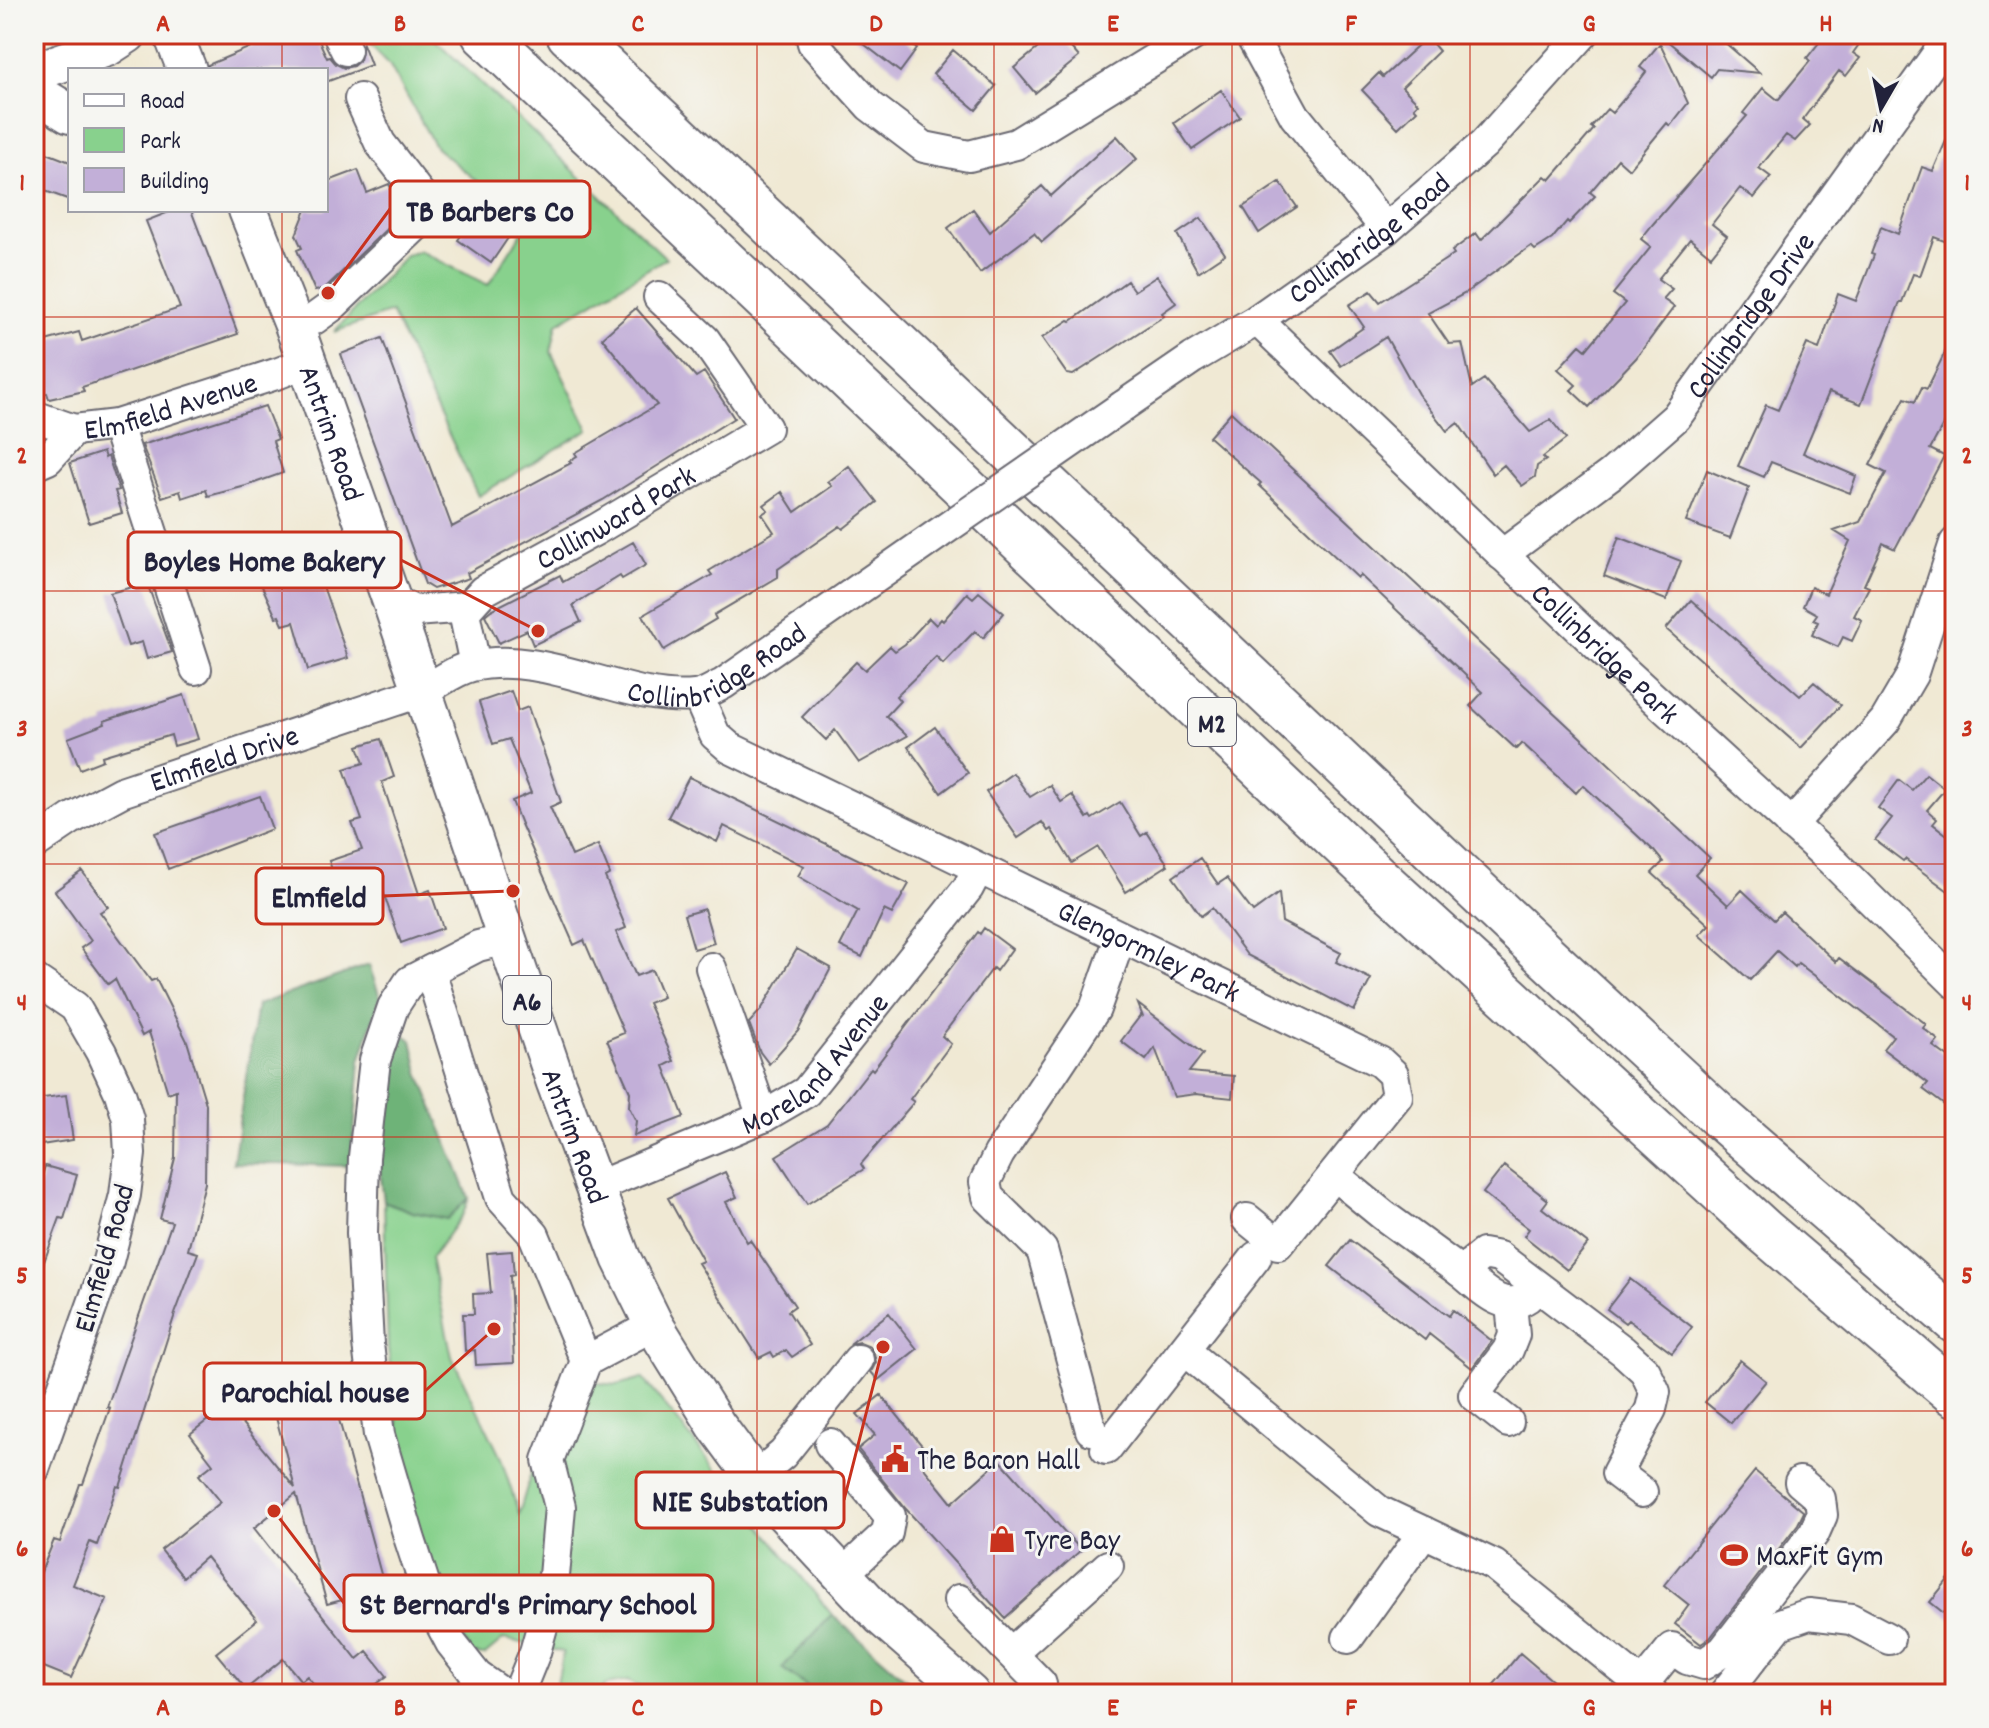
<svg xmlns="http://www.w3.org/2000/svg" width="1989" height="1728" viewBox="0 0 1989 1728" font-family="Dekko,sans-serif">
<rect width="100%" height="100%" fill="#f6f6f2"/>
<filter id="ink" filterUnits="userSpaceOnUse"><feTurbulence type="fractalNoise" baseFrequency=".0125" numOctaves="2"/><feDisplacementMap in="SourceGraphic" scale="16" xChannelSelector="R" yChannelSelector="G"/><feConvolveMatrix kernelMatrix="1 2 1 2 8 2 1 2 1" color-interpolation-filters="sRGB"/></filter>
<filter id="wash" filterUnits="userSpaceOnUse"><feTurbulence type="fractalNoise" baseFrequency=".006" numOctaves="4" result="noise"/><feDisplacementMap in="SourceGraphic" scale="32" xChannelSelector="R" yChannelSelector="G"/><feGaussianBlur stdDeviation="1.8" result="paint"/><feColorMatrix in="noise" values="0 0 0 0 0 0 0 0 0 0 0 0 0 0 0 0 0 1.4 0 .05"/><feComposite in="paint" operator="in"/></filter>
<g filter="url(#wash)">
<rect width="100%" height="100%" fill="#f0e9d4"/>
<!-- green -->
<path fill="#88d18d" stroke="#557a64" stroke-width="2" d="M360 34H429L666 258 557 324 551 352 589 429 478 496 391 312 334 332 406 255 420 251 488 285 542 201 537 207 479 183 436 148 389 64Z
M469 1198 463 1214 431 1258 452 1357 501 1458 519 1514 539 1446 578 1381 617 1385 643 1378 832 1615 782 1668 817 1694H653L628 1681 606 1685 596 1694H555L563 1652 504 1639 485 1655 472 1654 446 1611 409 1504 388 1349 384 1201 413 1212 447 1219Z"/>
<!-- forest -->
<path fill="#6eb378" stroke="#486a5a" stroke-width="2" d="M369 965 380 997 360 1061 351 1166 233 1163 257 1005Z
M396 1029 412 1040 419 1072 469 1198 447 1219 413 1212 384 1201 380 1170Z
M832 1615 923 1694H817L782 1668Z"/>
<g id="blocks">
<!-- building -->
<path fill="#c2afd8" d="M255 34H316L327 58 330 57 336 64 344 68 353 66 360 60 363 44 371 65 326 82V70H208V65L258 44Z
M851 34H898L917 49 900 72Z
M1055 34H1059L1079 57 1035 93 1014 68Z
M1659 34H1715L1760 73 1717 69 1711 77Z
M1826 34H1848L1860 43 1853 53 1860 58 1846 76 1839 71 1803 119 1810 125 1795 141 1786 135 1759 168 1771 177 1754 198 1740 188 1712 224 1727 236 1711 256 1690 239 1658 279 1672 289 1663 299 1674 307 1636 358 1589 407 1571 390 1576 385 1558 369 1580 345 1586 350 1625 303 1613 294 1651 247 1641 239 1653 224 1747 116 1743 113 1763 88 1778 100 1810 61 1807 58Z
M1427 37 1439 51 1402 87 1418 103 1414 107 1417 110 1398 128 1362 90 1379 73 1383 77Z
M1660 43 1688 103 1670 126 1667 123 1629 169 1618 159 1590 192 1595 196 1569 223 1567 221 1552 239 1535 250 1531 246 1464 294 1428 313 1449 344 1462 343 1472 387 1484 379 1530 432 1551 420 1566 439 1543 457 1546 460 1537 466 1535 477 1522 486 1504 465 1493 474 1458 423 1447 431 1418 394 1386 337 1341 366 1330 351 1364 327 1349 305 1371 291 1380 302 1454 254 1452 251 1476 233 1481 240 1545 176 1550 180 1594 129 1591 127 1607 109 1612 113 1640 80 1646 72 1640 67Z
M953 50 996 86 976 110 933 74Z
M1221 90 1240 117 1192 150 1174 123Z
M1955 120V245L1934 237 1920 276 1913 274 1902 302H1900L1861 404 1829 392 1803 453 1856 476 1850 493 1771 462 1764 477 1738 466 1766 405 1778 410 1807 344 1819 349 1838 294 1856 301 1874 255 1871 254 1881 227 1898 234 1922 167 1933 171Z
M1117 136 1137 159 1042 242 1034 233 980 273 948 228 973 209 990 232 1042 186 1051 196Z
M34 148 70 162V200L34 187Z
M358 170 367 193 389 184 403 213 321 292 320 290 315 291 297 250 302 248 296 235 306 210H326V182Z
M1280 182 1297 207 1259 233 1243 207Z
M496 185 529 207 491 263 458 240Z
M174 210H191L238 334 82 387 84 391 49 399 47 393 44 394 34 365V344L79 332 82 341 180 308 146 221Z
M1201 218 1225 254 1198 272 1177 234Z
M1157 276 1176 303 1162 313 1164 316 1073 375 1067 374 1042 338 1069 320 1071 321 1127 281 1134 291Z
M636 308 696 377 704 372 734 418 603 500 467 573 469 578 433 589 425 584 341 354 382 338 452 527 571 463 569 461 577 456 575 453 657 405 602 338Z
M1955 332V403L1930 449 1944 456 1895 549 1883 543 1864 585 1869 587 1854 616 1862 620 1852 641 1843 637 1838 647 1812 635 1818 622 1813 620 1817 614 1803 606 1811 587 1826 594 1850 541 1834 531 1860 522 1886 473 1870 465 1905 398 1915 402 1922 387 1927 389Z
M265 406 278 439 273 441 283 473 246 486 208 496 206 490 182 498 180 491 162 497 142 445Z
M1231 412 1710 858 1695 874 1728 905 1742 890 1774 920 1782 912 1836 962 1839 958 1926 1024 1923 1028 1938 1040 1933 1046 1955 1062V1113L1923 1089 1928 1083 1883 1049 1893 1036 1798 963 1795 967 1777 951 1750 980 1699 935 1709 925 1652 873 1663 862 1654 851 1583 785 1576 793 1522 743 1516 749 1470 706 1483 692 1360 575 1358 578 1259 485 1261 483 1209 437Z
M103 452 105 458 108 456 119 490 115 491 122 513 89 523 70 463Z
M849 466 877 502 843 529 840 526 778 569V577L714 615 716 619 664 650 643 615 712 575 709 571 774 532 762 514 768 510 764 505 782 492 795 512 832 486 828 482Z
M1707 470 1749 488 1730 538 1686 522Z
M1619 537 1681 561 1666 600 1604 576Z
M633 542 646 565 622 579 620 576 573 605 581 622 533 645 527 630 499 643 485 615 491 610 560 575 563 582Z
M309 546 348 658 308 670 294 622 283 625 279 616 276 617 261 584 272 580 265 559Z
M147 583 172 652 147 659 142 642 128 646 110 593Z
M979 592 1004 613 983 638 975 631 943 664 936 657 896 696 900 701 886 716 907 736 859 763 835 730 826 740 802 717 856 662 865 670 890 646 895 651 905 644 929 618 936 625 941 619 943 621 967 593 973 598Z
M1691 600 1800 696 1814 682 1841 705 1801 748 1666 629Z
M511 691 518 711 528 707 561 802 550 807 572 856 598 845 610 874 605 877 626 928 616 932 636 976 652 970 663 997 648 1003 674 1061 664 1066 684 1117 634 1136 636 1121 629 1107 630 1092 607 1040 624 1033 584 940 574 945 521 824 512 801 531 793 509 739 493 744 479 702Z
M184 695 198 739 174 746 171 735 102 756 103 760 80 769 68 738 105 724 104 721Z
M935 727 968 773 941 793 908 747Z
M381 739 394 777 382 782 419 894 430 890 443 928 401 943 383 892 344 905 329 861 362 850 352 823 362 820 344 769 364 763 358 746Z
M1013 773 1030 797 1050 785 1061 802 1072 795 1087 818 1090 816 1092 819 1120 802 1141 836 1147 832 1168 865 1126 892 1098 847 1072 863 1051 829 1048 831 1042 822 1018 838 986 792Z
M1926 774 1945 789 1927 810 1937 819 1933 824 1955 841V896L1905 859 1903 861 1875 840 1892 818 1878 808 1899 780 1912 790Z
M689 777 909 884 892 914 884 910 862 957 840 946 858 911 798 876 804 866 724 826 717 842 668 817Z
M260 796 272 829 168 869 155 833Z
M1200 858 1218 884 1227 878 1253 912 1279 893 1282 922 1341 953 1336 962 1371 979 1354 1011 1247 955 1212 908 1201 916 1173 877Z
M82 871 108 907 100 912 151 981 156 979 187 1041 206 1104 205 1183 188 1250 198 1253 175 1314 120 1487 117 1486 97 1545 90 1542 73 1585 107 1599 71 1678 34 1663V1589L54 1540 60 1542 80 1484H83L110 1408 107 1407 172 1222 160 1219 175 1158 176 1090 168 1093 149 1032 142 1036 115 979 108 984 81 948 91 941 55 891Z
M704 909 714 943 694 949 684 915Z
M984 928 1012 949 996 971 993 968 942 1036 951 1044 910 1099 914 1102 861 1164 864 1169 807 1204 776 1156 827 1124 871 1068 873 1070 978 932 980 934Z
M797 949 831 968 798 1031 769 1064 760 1052 749 1023 761 1010Z
M1138 1004 1203 1054 1189 1072 1234 1076 1232 1098 1196 1094 1174 1097 1155 1048 1146 1060 1121 1041 1141 1015 1143 1017Z
M66 1095 73 1140 41 1145 35 1099Z
M45 1166 77 1175 64 1219 60 1218 37 1281 34 1280V1202Z
M1504 1166 1548 1200 1542 1208 1588 1244 1567 1270 1524 1236 1529 1229 1483 1193Z
M725 1172 737 1197 726 1202 747 1242 750 1240 795 1306 788 1311 810 1345 792 1357 786 1350 774 1357 771 1352 759 1358 698 1263 703 1261 668 1198Z
M1350 1240 1449 1316 1453 1310 1492 1341 1472 1368 1429 1334 1425 1340 1329 1266Z
M512 1251 514 1275 510 1276 514 1363 476 1365 475 1350 465 1351 463 1314H474L473 1294 491 1293 487 1253Z
M1630 1279 1692 1327 1672 1353 1628 1320 1625 1323 1607 1309Z
M889 1313 917 1349 878 1380 871 1372 876 1362 874 1353 870 1346 860 1342 850 1344Z
M1740 1360 1766 1381 1731 1423 1705 1402Z
M329 1383 385 1589 327 1604 296 1494 254 1528 357 1659 367 1651 387 1676 364 1694H322L307 1676 301 1681 283 1659 246 1689 216 1653 257 1620 206 1557 183 1577 161 1550 221 1502 199 1475 213 1464 190 1434 227 1405 295 1488 271 1399Z
M881 1395 933 1459 923 1467 952 1503 1000 1460 1081 1550 1005 1618 906 1509 858 1449 875 1435 857 1414Z
M1755 1471 1804 1512 1798 1524 1710 1638 1701 1644 1675 1624 1689 1605 1664 1585Z
M1955 1571V1622L1930 1602Z
M1520 1653 1568 1694H1486Z"/>
</g>
</g>
<g filter="url(#ink)">
<use href="#blocks" fill-opacity="0" stroke="#6a6871" stroke-width="2"/>
<g fill="none" stroke-linecap="round" stroke-linejoin="round">
<!-- minor casing -->
<g stroke="#6a6871" stroke-width="34">
<g id="minor">
<path d="M338 34 346 50"/>
<path d="M811 34 813 43 870 106 924 147 969 156 1016 144 1195 34"/>
<path d="M1250 34 1295 116 1386 229"/>
<path id="s1" d="M1257 320 1622 669 1832 861 1955 983"/>
<path d="M294 325 314 319 332 306 432 210 380 143 360 99"/>
<path id="s2" d="M1123 406 1193 358 1257 320 1386 229 1484 144 1583 34"/>
<path id="s3" d="M34 416 74 430 117 425 279 373 307 362"/>
<path d="M117 425 196 669"/>
<path d="M34 465 48 459 74 430"/>
<path id="s4" d="M1502 555 1611 474 1676 417 1952 34"/>
<path d="M391 599 414 611 468 607"/>
<path id="s5" d="M475 665 464 612 483 591 597 529 766 428 705 340 659 297"/>
<path id="s6" d="M698 696 715 735 730 748 1380 1062 1393 1074 1397 1096 1278 1244 1247 1219"/>
<path d="M1791 825 1885 721 1912 675 1955 543"/>
<path id="s7" d="M34 844 71 819 121 792 423 691C439 683 455 670 472 666 546 649 625 703 695 696 705 695 714 688 723 684L938 534"/>
<path d="M711 968 763 1117"/>
<path d="M430 971 501 1198 534 1235 586 1361"/>
<path d="M34 979 75 1007 101 1052 120 1093 128 1119 130 1154 125 1195 108 1261 34 1469"/>
<path d="M1334 1175 1383 1215 1461 1272 1483 1254 1499 1257 1623 1351 1645 1371 1655 1392 1651 1409 1617 1473 1642 1492"/>
<path id="s8" d="M594 1188 763 1117 806 1092 968 888 978 869"/>
<path d="M1461 1272C1481 1288 1503 1314 1528 1297"/>
<path d="M1184 1350 1379 1511 1494 1565 1653 1694"/>
<path d="M1508 1422 1474 1395 1508 1350 1514 1335 1511 1304"/>
<path d="M1091 1430 1042 1250 988 1197 985 1182 999 1154 1095 1009 1120 938"/>
<path d="M830 1444 890 1516 887 1533 843 1574"/>
<path d="M1106 1449 1256 1257"/>
<path d="M755 1477 783 1454 858 1360"/>
<path d="M959 1600 1041 1684 1036 1694"/>
<path d="M1348 1638 1424 1532"/>
<path d="M1011 1653 1108 1566"/>
<path d="M1642 1685 1672 1648 1687 1659 1704 1664 1723 1651 1814 1533 1822 1515 1820 1499 1800 1482"/>
<path d="M503 1694 477 1676 451 1643 432 1607 410 1540 379 1435 368 1344 362 1233 364 1157 375 1060 393 1007 410 981 478 946 506 939"/>
<path d="M518 1694 535 1652 553 1588 560 1507 548 1460 586 1361 654 1325"/>
<path d="M1724 1694 1780 1624 1809 1614 1851 1619 1889 1639"/>
</g>
</g>
<!-- major casing -->
<g stroke="#6a6871" stroke-width="42">
<g id="major">
<path d="M173 34 187 70"/>
<path d="M34 72 107 47 127 34"/>
<path d="M34 92 70 114"/>
<path id="s9" d="M248 210 294 325 391 599 556 1083 621 1258 654 1325 716 1425 770 1498 882 1617 970 1694"/>
</g>
</g>
<!-- highway casing -->
<g stroke="#6a6871" stroke-width="48">
<path id="highway" d="M484 34 1379 879 1764 1231 1955 1394
M569 34 1548 958 1720 1117 1955 1321"/>
</g>
<!-- minor -->
<use href="#minor" stroke="#fff" stroke-width="30"/>
<!-- major -->
<use href="#major" stroke="#fff" stroke-width="38"/>
<!-- highway -->
<use href="#highway" stroke="#fff" stroke-width="44"/>
<!-- minor-bridge casing -->
<g stroke="#6a6871" stroke-width="34" stroke-linecap="butt">
<path id="minor-bridge" d="M938 534 1123 406"/>
</g>
<!-- minor-bridge -->
<use href="#minor-bridge" stroke="#fff" stroke-width="30"/>
</g>
</g>
<!-- grid -->
<path fill="none" stroke="#c8321e" stroke-width="2" stroke-opacity="0.55" d="M282 34V70M519 34V1694M757 34V1694M994 34V1694M1232 34V1694M1470 34V1694M1707 34V1694M282 210V1694M34 317H1955M34 591H1955M34 864H1955M34 1137H1955M34 1411H1955"/>
<!-- icons -->
<defs>
<g id="civic-bare" transform="scale(2.16)"><path d="M-.6-6.5H3V-4.5H.6V-3L4-1V1h2V6H-6V1h2V-1L-.6-3ZM-1.2 2.5V6h2.4V2.5Z" fill="#c8321e" stroke="#f6f6f2" stroke-width="2.5" paint-order="stroke"/></g>
<g id="shop-bare" transform="scale(2.16)"><path d="M-5-2.5h2.3a2.7 3.5 0 0 1 5.4 0H5L5.5 6h-11ZM-1.5-2.5h3a1.5 2.3 0 0 0-3 0Z" fill="#c8321e" stroke="#f6f6f2" stroke-width="2.5" paint-order="stroke"/></g>
<g id="stadium-bare" transform="scale(2.16)"><path d="M0-5a6.5 5 0 1 0 0 10a6.5 5 0 1 0 0-10ZM-3.5-1.8h7v3.6h-7Z" fill="#c8321e" stroke="#f6f6f2" stroke-width="2.5" paint-order="stroke"/></g>
</defs>
<g fill-rule="evenodd">
<use href="#civic-bare" x="895" y="1459"/>
<use href="#shop-bare" x="1002" y="1539"/>
<use href="#stadium-bare" x="1734" y="1555"/>
</g>
<g text-anchor="middle" stroke-width="6" stroke-linejoin="round" paint-order="stroke">
<!-- shield labels -->
<g fill="#f6f6f2" stroke="#626272" stroke-width="2">
<rect x="1188" y="698" width="48" height="48" rx="6"/>
<rect x="503" y="976" width="48" height="48" rx="6"/>
</g>
<g font-size="28" font-weight="bold" fill="#22223b">
<text x="1212" y="732">M2</text>
<text x="527" y="1010">A6</text>
</g>
<!-- street labels -->
<g font-size="30" fill="#22223b" stroke="#f6f6f2">
<text dy="10" stroke="none"><textPath href="#s2" startOffset="298">Collinbridge Road</textPath></text>
<text dy="10" stroke="none"><textPath href="#s4" startOffset="348">Collinbridge Drive</textPath></text>
<text dy="10" stroke="none"><textPath href="#s3" startOffset="142">Elmfield Avenue</textPath></text>
<text dy="10" stroke="none"><textPath href="#s9" startOffset="238">Antrim Road</textPath></text>
<text dy="10" stroke="none"><textPath href="#s5" startOffset="234">Collinward Park</textPath></text>
<text dy="10" stroke="none"><textPath href="#s7" startOffset="732">Collinbridge Road</textPath></text>
<text dy="10" stroke="none"><textPath href="#s1" startOffset="482">Collinbridge Park</textPath></text>
<text dy="10" stroke="none"><textPath href="#s7" startOffset="210">Elmfield Drive</textPath></text>
<text dy="10" stroke="none"><textPath href="#s6" startOffset="528">Glengormley Park</textPath></text>
<text dy="10" stroke="none"><textPath href="#s8" startOffset="258">Moreland Avenue</textPath></text>
<text dy="10" stroke="none"><textPath href="#s9" startOffset="982">Antrim Road</textPath></text>
<text transform="translate(103 1258) rotate(-74)" y="10">Elmfield Road</text>
</g>
<!-- poi labels -->
<g font-size="30" fill="#22223b" stroke="#f6f6f2" text-anchor="start">
<text x="917" y="1469">The Baron Hall</text>
<text x="1024" y="1549">Tyre Bay</text>
<text x="1756" y="1565">MaxFit Gym</text>
</g>
</g>
<!-- callouts -->
<path fill="none" stroke="#c8321e" stroke-width="3" d="M328 293L390 209M538 631L401 560M513 891L383 896M494 1329L425 1391M883 1347L844 1500M274 1511L344 1603"/>
<g fill="#c8321e" stroke="#f6f6f2" stroke-width="3">
<circle cx="328" cy="293" r="8"/>
<circle cx="538" cy="631" r="8"/>
<circle cx="513" cy="891" r="8"/>
<circle cx="494" cy="1329" r="8"/>
<circle cx="883" cy="1347" r="8"/>
<circle cx="274" cy="1511" r="8"/>
</g>
<g fill="#f6f6f2" stroke="#c8321e" stroke-width="3">
<rect x="390" y="181" width="200" height="56" rx="8"/>
<rect x="128" y="532" width="273" height="56" rx="8"/>
<rect x="256" y="868" width="127" height="56" rx="8"/>
<rect x="204" y="1363" width="221" height="56" rx="8"/>
<rect x="636" y="1472" width="208" height="56" rx="8"/>
<rect x="344" y="1575" width="369" height="56" rx="8"/>
</g>
<g font-size="32" text-anchor="middle" font-weight="bold" fill="#22223b">
<text x="490" y="221">TB Barbers Co</text>
<text x="264" y="571">Boyles Home Bakery</text>
<text x="319" y="907">Elmfield</text>
<text x="315" y="1402">Parochial house</text>
<text x="740" y="1511">NIE Substation</text>
<text x="528" y="1614">St Bernard's Primary School</text>
</g>
<!-- margin -->
<rect width="1989" height="1728" fill="none" stroke="#f6f6f2" stroke-width="88"/>
<!-- legend -->
<rect x="68" y="68" width="260" height="144" fill="#f6f6f2" stroke="#a1a1a9" stroke-width="2"/>
<rect x="84" y="94" width="40" height="12" fill="#ffffff" stroke="#a1a1a9" stroke-width="2"/>
<text x="140" y="108" font-size="24" fill="#22223b">Road</text>
<rect x="84" y="128" width="40" height="24" fill="#88d18d" stroke="#a1a1a9" stroke-width="2"/>
<text x="140" y="148" font-size="24" fill="#22223b">Park</text>
<rect x="84" y="168" width="40" height="24" fill="#c2afd8" stroke="#a1a1a9" stroke-width="2"/>
<text x="140" y="188" font-size="24" fill="#22223b">Building</text>
<!-- north arrow -->
<g transform="translate(1881 108) rotate(189)" stroke="#f6f6f2" stroke-width="6" paint-order="stroke">
<path d="M0-6L14 30L0 20L-14 30Z" fill="#22223b"/>
<text y="-12" font-size="22" font-weight="bold" text-anchor="middle" fill="#22223b">N</text>
</g>
<rect x="44" y="44" width="1901" height="1640" fill="none" stroke="#c8321e" stroke-width="3"/>
<g font-size="26" text-anchor="middle" font-weight="bold" fill="#c8321e">
<text x="163" y="31">A</text>
<text x="400" y="31">B</text>
<text x="638" y="31">C</text>
<text x="876" y="31">D</text>
<text x="1113" y="31">E</text>
<text x="1351" y="31">F</text>
<text x="1589" y="31">G</text>
<text x="1826" y="31">H</text>
<text x="22" y="190">1</text>
<text x="1967" y="190">1</text>
<text x="22" y="463">2</text>
<text x="1967" y="463">2</text>
<text x="22" y="736">3</text>
<text x="1967" y="736">3</text>
<text x="22" y="1010">4</text>
<text x="1967" y="1010">4</text>
<text x="22" y="1283">5</text>
<text x="1967" y="1283">5</text>
<text x="22" y="1556">6</text>
<text x="1967" y="1556">6</text>
<text x="163" y="1715">A</text>
<text x="400" y="1715">B</text>
<text x="638" y="1715">C</text>
<text x="876" y="1715">D</text>
<text x="1113" y="1715">E</text>
<text x="1351" y="1715">F</text>
<text x="1589" y="1715">G</text>
<text x="1826" y="1715">H</text>
</g>
</svg>
